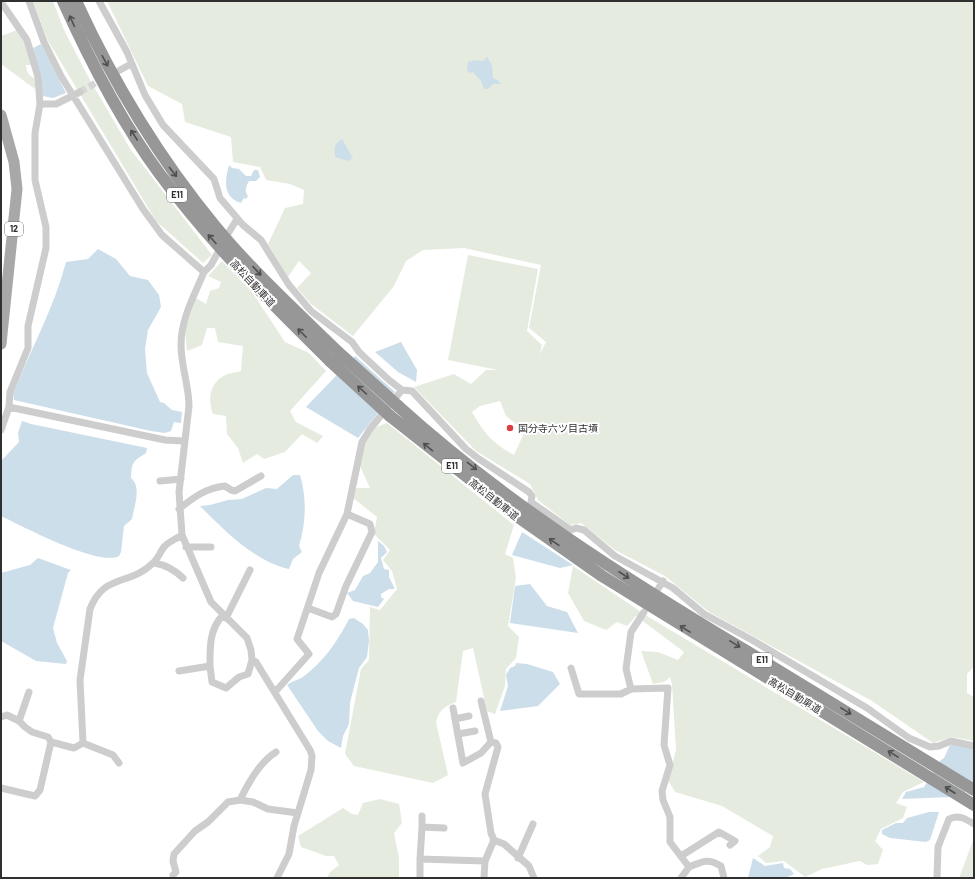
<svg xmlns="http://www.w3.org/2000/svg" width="975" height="879" viewBox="0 0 975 879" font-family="Barlow,'Noto Sans JP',sans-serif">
<rect width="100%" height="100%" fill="#fff"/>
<!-- green -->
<path fill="#e5ecdf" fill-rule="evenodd" d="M33 1H53L64 30 91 82 131 150 212 255 203 263 156 221 47 39Z
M107 1H974V667L967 674V693L974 697V741L952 737 933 743 872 701 709 612 665 576 615 550 581 523 570 525 538 500 530 484 476 451 414 387 454 374 471 384 486 370H498L448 360 468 255 538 269 527 331 542 345 540 354 546 342 529 328 541 265 464 248 423 250 406 261 394 286 353 336 311 304 297 288 311 273 299 261 288 277 268 244 285 208 303 204 304 190 290 184 266 180 260 167 233 162 231 137 185 122 182 104 148 86ZM500 401 506 416 525 431 514 455C491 442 485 434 472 412L480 406Z
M17 30 26 45 31 65H26C27 72 28 76 35 78V89L1 64V36Z
M222 261 252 292 285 342 309 353 326 371 290 411 296 422 323 436 317 443 302 434 285 452 264 459 257 454 243 463 238 448 227 434 226 416 213 414C208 401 209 385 222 377 227 373 235 373 241 371L243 346 218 342 215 328H207L202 345 187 351 185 330 196 298 206 304 210 291 219 288 221 282 208 276Z
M387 423 514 525 505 554 513 558 516 578 508 626 519 637 516 658 506 669 505 686 495 714 487 711 473 648 463 651 456 702C444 707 439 710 436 722L448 775 433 783 354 766 345 754 361 669 369 660 370 607 380 610 397 589 392 571 383 560 390 550 374 534 377 517 353 498 356 488H370L360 466 364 444 373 428Z
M573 566 647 616 924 782 903 792 896 803 907 807 903 818 881 829 875 841 883 850 878 864 867 865 860 861 822 869 805 877 784 861 766 863 758 856 770 847 773 836 722 806 675 792 668 780 676 750 672 684 670 677 664 682 653 684 641 651 658 652 678 660 684 652 636 616 627 626 617 622 606 630 584 621 568 593Z
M380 799 399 804 402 823 394 833 399 858V878H327L330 872 339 865 334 856H326L301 847 298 836 343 808 352 814 358 815 363 803Z
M974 837V878H959L974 838Z"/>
<!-- water -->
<path fill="#ccdeea" d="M41 44 66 93 53 98 43 96 33 48Z
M487 57 492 65 493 78 498 80 501 84H493L488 89H484L481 81 473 72 469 73 467 70 468 61 471 62 473 60 483 61Z
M342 139 353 158 348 161 335 157C334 148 334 144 342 139Z
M229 165 232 168 239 169 246 176H251L254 170H258L260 177 256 181H249C246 186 244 191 248 196L246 199 244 198 241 203C222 197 225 180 229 165Z
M98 249 116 259 130 276 148 280 159 295 161 307 148 330 145 349 147 373 160 402 164 403 172 410 182 412 181 423 174 422 171 431 165 433 151 431 14 400 13 393C31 349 54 308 66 262L88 259Z
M401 342 417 370 416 382 398 372 375 352Z
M355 356 395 392 358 438 306 407Z
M22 421 31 424 147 448 146 453C132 462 132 462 131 478 142 487 134 507 132 519L124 526 121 552 119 556C99 567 22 526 1 516V461L19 442 18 433Z
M293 475H300C307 499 306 523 299 546L302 552 293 559 289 569C254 561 225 531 200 506L210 505 228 500 242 499 266 488 277 489Z
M522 532 573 565 560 568 512 555Z
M378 541 384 546 387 552 381 558 384 569 389 570V577L395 589H389L381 594V597L384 599 378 607 353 601 347 593 355 590 363 576 370 573 378 562Z
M38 558 71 570 68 573 53 628 57 643 67 661 66 664 36 661 1 641V573L30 565Z
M530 584 547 606 567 612 578 633 510 623 515 586Z
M354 618 363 624 368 630 369 641 367 657 359 668 354 687 350 703 349 724 343 736 341 748 328 741 318 731 287 685C292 681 298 680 303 677 324 661 337 642 349 619Z
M516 663 527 664 553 672 560 684 538 706 500 711 508 686 506 675 510 668 515 666Z
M956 744 974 749V789L951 797 902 799 906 792 924 787 941 760 944 758 950 745Z
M929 812H939L930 840 926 842 890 838 882 834V830L896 823H903L907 818Z
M753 858 765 866 783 863 784 868 790 869 794 874 785 878H748Z"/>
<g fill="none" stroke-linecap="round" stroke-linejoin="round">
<!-- minor-tunnel -->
<path stroke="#d6d6d6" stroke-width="7" stroke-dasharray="7 3.5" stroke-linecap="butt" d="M80 92 104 78"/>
<!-- minor -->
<path stroke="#cdcdcd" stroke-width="7" d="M29 1 44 42 61 76 143 209 162 235 204 272C194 296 181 319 181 345 181 366 189 386 189 406L179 492 182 535 211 602 247 638 251 650 252 660 256 662 310 750 312 756 311 770 294 826 289 854 277 878
M99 1 127 52 145 95 163 125 214 179 220 198 243 225 261 240 289 285 311 311 352 342 359 352 389 380 402 390 412 391 466 449 479 459 529 492 532 496 531 502 571 530 576 528 584 530 615 556 673 588 704 614 752 640 867 708 909 738 930 747 939 746 951 741 974 746
M1 2 27 40 38 77 40 104 35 133V180L46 227V248L28 326V348L10 392 9 407 1 430
M120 70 131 64
M40 104H56L80 92
M229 232 237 219
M204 272 211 265 217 254
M9 407 165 440 184 441
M160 481 181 479
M179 509C194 497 206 488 225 486L231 490 235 491 261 476
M186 547H211
M154 563C166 565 175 570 183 578
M658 589 663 581
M308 608 332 617 336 614 346 586 372 532 370 524 347 514
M644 612 631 632 626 669 631 689 668 688 664 745 670 765 662 791 663 800 670 817V842L689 867 681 878
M226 618 250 570
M210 666 212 682 226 688 239 677 248 674 252 660
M571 668 579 694H621L631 689
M179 671 210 666C210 647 209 630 223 615
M275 692 309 654 297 639 319 573 347 514 362 442 370 429 402 390
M481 701 491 742 496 743 498 747 485 794 491 833 494 840 504 844 529 866 534 878
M453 708 463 763 481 753 491 742
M1 717 7 715 19 721 25 727 32 732 48 737 51 742 74 748 83 743 80 680 90 609C104 573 130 586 153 563 158 559 160 552 164 547 168 542 176 539 182 535
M455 719 469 716
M19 721 29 692
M458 734 475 731
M83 743 113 755 119 763
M276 752C260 762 248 783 240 800L253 802 268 809 298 813
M1 788 35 796 40 790 51 742
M422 816V827
M681 856 719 832 735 841 730 845
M518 858 533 824
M420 859 422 827 444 828
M689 867C703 861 708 858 721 866L724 878
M173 875 176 872 173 861 174 854 195 831 208 822 228 802 240 800
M420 878V859L485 861
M484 878 485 861 494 840
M937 878 938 847 949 819C958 814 966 819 974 824"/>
<!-- primary -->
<path stroke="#a8a8a8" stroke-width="11" d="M1 115 14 162 17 189 1 344"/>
<!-- motorway -->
<path stroke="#979797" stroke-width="12" d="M63 1C90 61 120 120 159 173 209 241 269 301 330 361
M76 1C113 82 158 157 215 226 252 271 296 311 338 352
M398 406C504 502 626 579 748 652 824 698 899 744 974 790
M390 416 514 514 602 576 974 805"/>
<!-- motorway-bridge -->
<path stroke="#979797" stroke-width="12" d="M338 352 398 406
M330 361 390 416"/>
</g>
<!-- one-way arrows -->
<defs><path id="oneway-shaft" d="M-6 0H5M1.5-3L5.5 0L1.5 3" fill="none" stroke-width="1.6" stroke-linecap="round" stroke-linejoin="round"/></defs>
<g stroke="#4f4f4f">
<use href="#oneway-shaft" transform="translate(72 21) rotate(-114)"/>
<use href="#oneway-shaft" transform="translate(105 61) rotate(62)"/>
<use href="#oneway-shaft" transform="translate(134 135) rotate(-123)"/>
<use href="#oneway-shaft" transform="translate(173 172) rotate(52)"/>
<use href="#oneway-shaft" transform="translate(212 239) rotate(-132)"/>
<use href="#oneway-shaft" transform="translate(257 271) rotate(47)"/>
<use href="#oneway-shaft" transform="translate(302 333) rotate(-135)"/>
<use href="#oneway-shaft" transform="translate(362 390) rotate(-138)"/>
<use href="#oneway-shaft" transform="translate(428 447) rotate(-141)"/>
<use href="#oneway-shaft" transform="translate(472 466) rotate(38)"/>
<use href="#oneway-shaft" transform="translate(554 542) rotate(-145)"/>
<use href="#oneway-shaft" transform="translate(624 575) rotate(33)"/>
<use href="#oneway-shaft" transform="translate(685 629) rotate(-148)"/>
<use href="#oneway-shaft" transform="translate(735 644) rotate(31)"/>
<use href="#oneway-shaft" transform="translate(846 711) rotate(31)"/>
<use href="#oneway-shaft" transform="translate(893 754) rotate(-148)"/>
<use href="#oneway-shaft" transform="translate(950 790) rotate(-147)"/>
</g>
<!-- markers -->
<circle fill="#da3f46" stroke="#fff" stroke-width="1.5" cx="510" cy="428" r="4"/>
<g text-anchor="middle" stroke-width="4" stroke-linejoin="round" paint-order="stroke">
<!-- shield labels -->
<g fill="#fff" stroke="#6e6e6e" stroke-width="1">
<rect x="167" y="188" width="20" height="14" rx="3"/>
<rect x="5" y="222" width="18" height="14" rx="3"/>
<rect x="442" y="459" width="20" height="14" rx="3"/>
<rect x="752" y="653" width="20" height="14" rx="3"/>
</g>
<g font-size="9" font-weight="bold" fill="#303030">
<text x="177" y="198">E11</text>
<text x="14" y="232">12</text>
<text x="452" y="469">E11</text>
<text x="762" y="663">E11</text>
</g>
<!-- street labels -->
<g font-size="10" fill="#303030" stroke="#fff">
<text transform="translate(253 283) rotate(47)" y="4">高松自動車道</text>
<text transform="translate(494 499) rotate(38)" y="4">高松自動車道</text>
<text transform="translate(795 695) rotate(31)" y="4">高松自動車道</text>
</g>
<!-- poi labels -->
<g font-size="10" fill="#303030" stroke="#fff" text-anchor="start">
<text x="518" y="432">国分寺六ツ目古墳</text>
</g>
</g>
<!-- border -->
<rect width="975" height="879" fill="none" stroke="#303030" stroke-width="4"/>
</svg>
